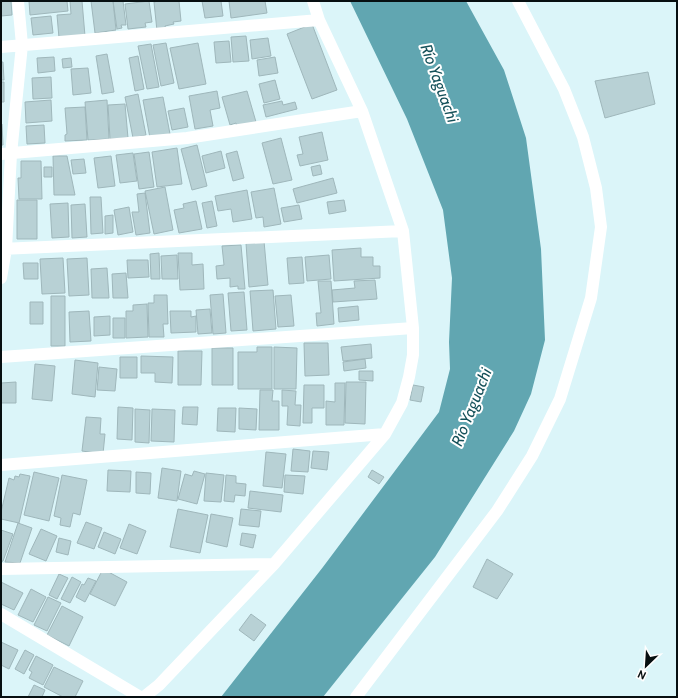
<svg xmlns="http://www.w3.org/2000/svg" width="678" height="698" viewBox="0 0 678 698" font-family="Cabin,sans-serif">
<rect width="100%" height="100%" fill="#dbf5f9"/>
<!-- water -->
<path fill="#61a6b1" d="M350 1H466L504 70 526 138 541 249 545 340 531 394 514 431 435 557 323 697H221L323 567 439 412 450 369 449 342 452 278 443 210 407 119Z"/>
<!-- building -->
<path fill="#b8d1d5" stroke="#9fb7bb" d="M1 1H11L12 15 1 16Z
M29 1H67L68 11 30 15Z
M70 1H82L85 36 59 38 57 15 71 14Z
M91 1H113L116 30 95 33Z
M113 1H123L126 25H121L122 28 117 29Z
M149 1 152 22 145 23 146 27 128 29 125 4Z
M159 1H179L181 21 173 22 174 24 165 26 166 30 157 31 154 2Z
M202 1H221L223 16 205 18Z
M229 1H265L267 13 231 18Z
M51 16 53 33 33 35 31 18Z
M312 24 337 90 312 99 287 34Z
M246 36 249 61 233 62 231 37Z
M268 38 271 56 252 59 250 40Z
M229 41 231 62 216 63 214 42Z
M166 43 174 83 161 86 153 45Z
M198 43 206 84 179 89 170 48Z
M151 44 159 87 147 89 138 46Z
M107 54 114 92 102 94 96 56Z
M138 56 144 89 135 91 129 58Z
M54 57 55 71 38 73 37 58Z
M275 57 278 73 259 76 257 60Z
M71 58 72 67 63 68 62 59Z
M1 62H3L4 80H1Z
M88 68 91 93 73 95 71 69Z
M648 72 655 104 605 118 595 81Z
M51 77 52 98 33 99 32 78Z
M275 80 280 99 264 103 259 84Z
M1 82H4V102H1Z
M217 91 220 108 210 110 213 126 195 129 189 96Z
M247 91 256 122 237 128 236 123 230 125 222 97Z
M138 94 146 135 133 138 125 97Z
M163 97 170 134 150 138 143 100Z
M51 100 52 121 26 123 25 102Z
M107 100 109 139 88 140 85 102Z
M282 101 283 105 295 102 297 109 266 117 263 105Z
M125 104 128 138 110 139 108 105Z
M85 107 87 140 65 141V135L67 134 65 108Z
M184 108 188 127 172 130 168 111Z
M1 124H2L3 145H1Z
M44 125 45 143 27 144 26 126Z
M322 132 328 160 300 166 297 155 303 154 299 137Z
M281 138 292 180 273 184 262 143Z
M197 145 207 186 192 190 181 149Z
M177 148 182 184 157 187 152 152Z
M221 151 225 168 206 173 202 156Z
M237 151 244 178 233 181 226 154Z
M149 152 154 187 139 189 134 154Z
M133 153 137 181 120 183 116 155Z
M53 156H67L75 195H54Z
M111 156 115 186 98 188 94 158Z
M84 159 86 173 73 174 71 160Z
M21 161H41L42 199H19L18 178H21Z
M320 165 322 174 313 176 311 167Z
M44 167H52V177H44Z
M333 178 337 193 297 203 293 189Z
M165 187 173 230 154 234 145 191Z
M274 188 281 224 264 227 263 217 256 218 251 192Z
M247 190 252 219 233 222 231 209 218 211 215 196Z
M145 193 150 233 136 235 132 212H139L137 194Z
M90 197H101L103 233 91 234Z
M17 200H37V239H17Z
M344 200 346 211 329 214 327 202Z
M196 201 202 229 179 233 174 210 184 208 183 204Z
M212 201 217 226 207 228 202 203Z
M68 203 69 237 52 238 50 204Z
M85 204 87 237 72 238 71 205Z
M299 205 302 219 284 222 281 208Z
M129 207 133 232 118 235 114 210Z
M113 215V233L105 234V216Z
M264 241 268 285 249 287 246 243Z
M241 245 245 289H238V286L230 287V278L217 279 216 266 224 265 222 246Z
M361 248V257H373V266H380V278L334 281 332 250Z
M159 253 160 279H151L150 254Z
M178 253H192V265L203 264 204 289 180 290Z
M177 255 178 279H162L161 256Z
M329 255 331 279 307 281 305 257Z
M302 257 304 283 289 284 287 258Z
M63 258 65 293 42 294 40 259Z
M87 258 89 295 69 296 67 259Z
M127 260H148L149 277 128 278Z
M23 263H38V279H24Z
M107 268 109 298H92L91 269Z
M126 273 128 298H113L112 274Z
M375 280 377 299 333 302 332 290 355 288 354 281Z
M318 281H331L334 324 317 326 316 313H321Z
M273 290 276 329 253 331 250 291Z
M244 292 247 330 231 331 228 293Z
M223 294 226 333 213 334 210 295Z
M154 295H167L168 324H163L164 337H149L148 303H154Z
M291 295 294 326 278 327 275 296Z
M51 296H65V346H51Z
M30 302H43V324H30Z
M147 304 148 337 126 338V311H133V305Z
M358 306 359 320 339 322 338 308Z
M210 309 212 333 198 334 196 310Z
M89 311 91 341 70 342 69 312Z
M170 311H191V317L196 316V332L171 333Z
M110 316V335L94 336V317Z
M113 318H125V338H113Z
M304 343H328L329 375 305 376Z
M371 344 372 358 343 361 341 347Z
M257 347H272V389H238V352H257Z
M274 347 297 348 296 389H274Z
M212 348H233V385H212Z
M178 351H202L201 385H178Z
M141 356 173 357 172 383 155 382V373H141Z
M120 357H137V378H120Z
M365 359 366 368 344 371 343 362Z
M75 360 98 363 95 397 72 394Z
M35 364 55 366 52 401 32 399Z
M99 367 117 369 115 391 97 390Z
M359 371H373V381L359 380Z
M16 382V403H1V383Z
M346 382H366L365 424 345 423Z
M335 383H345L344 425H326V401L335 402Z
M304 385H324V408H312V423H303Z
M413 385 424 387 421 402 410 400Z
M260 390H273L272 401H279V430H259Z
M282 390 296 391 295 405H301L300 426 287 425 288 406H282Z
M118 407 133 408 132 440 117 439Z
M183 407H198L197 425 182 424Z
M218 408H236L235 432 217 431Z
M239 408 257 409 256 430 239 429Z
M135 409 150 410 149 443 135 442Z
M152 409 175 410 174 442 151 441Z
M86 417 101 418 100 434H105L103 454 82 451Z
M293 449 310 451 308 472 291 471Z
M313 451 329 452 327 470 311 468Z
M266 452 286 454 282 488 263 486Z
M162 468 181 471 177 501 158 498Z
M108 470 131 471 130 492 107 491Z
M372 470 384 477 379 484 368 477Z
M194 471 205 474 197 504 178 499 185 474 192 476Z
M34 472 59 478 49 521 24 515Z
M136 472 151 473 150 494 136 493Z
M206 473 224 475 221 502 204 501Z
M20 474 30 476 19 523 1 519V512L9 478 14 480 15 476 19 477Z
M62 475 87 480 80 515 73 513 70 527 60 525 61 518 54 516Z
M226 475 236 476V483L246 484 245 496 235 495 234 502 224 501Z
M285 475 305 476 303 494 284 492Z
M250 491 283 495 281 512 248 508Z
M178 509 208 515 200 553 170 547Z
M241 509 261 511 259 527 239 525Z
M211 514 233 518 227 547 206 542Z
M86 522 102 528 94 549 77 543Z
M18 523 32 528 20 563 5 562Z
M129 524 146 531 137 554 120 548Z
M41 529 57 536 46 561 29 554Z
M1 530 13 534 3 561 1 562Z
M104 532 121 539 115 554 98 547Z
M242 533 256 535 253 548 240 545Z
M59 538 71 541 68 555 56 552Z
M487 559 513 574 497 599 473 587Z
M103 569 127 582 115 606 90 594Z
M59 574 68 578 57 599 49 595Z
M72 577 81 582 70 603 61 599Z
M88 578 96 581 85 602 76 597 82 584 84 585Z
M1 582 23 593 14 610 1 604Z
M31 589 46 597 33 622 18 615Z
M48 597 61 603 47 631 34 625Z
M62 606 83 617 69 646 47 635Z
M251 614 266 625 254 641 239 630Z
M1 642 18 650 9 669 1 665Z
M25 650 34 655 24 674 15 669Z
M36 656 53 665 43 685 29 678 32 672 29 670Z
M54 667 83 681 75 697H63L44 687Z
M34 685 45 690 42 697H28Z"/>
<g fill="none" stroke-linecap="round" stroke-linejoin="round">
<!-- street -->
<path stroke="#fff" stroke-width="12" d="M1 47 319 20
M1 154 187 138 362 111
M1 249 403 231
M1 278 6 249 11 154 22 45 18 1
M1 357 413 328
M1 465 385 434
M1 569 274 564
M1 614 140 697
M144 697 159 685 274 564 385 434 402 403 409 377 413 355V328L403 231 362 111 319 20 313 1
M356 697 497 511 532 456 560 399 591 298 601 227 596 188 583 137 564 89 518 1"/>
</g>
<g text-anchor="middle" stroke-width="4" stroke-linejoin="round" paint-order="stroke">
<!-- water labels -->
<g font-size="16" font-style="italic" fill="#15515a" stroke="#fff">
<text transform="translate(440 83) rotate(70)" y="6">Río Yaguachi</text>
<text transform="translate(471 407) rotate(-68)" y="6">Río Yaguachi</text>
</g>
</g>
<!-- border -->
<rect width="678" height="698" fill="none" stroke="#070f11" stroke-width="4"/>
<!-- north arrow -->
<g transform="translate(646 666) rotate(205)" stroke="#ffffff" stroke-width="3" paint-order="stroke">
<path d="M0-3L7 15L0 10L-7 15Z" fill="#070f11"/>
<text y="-6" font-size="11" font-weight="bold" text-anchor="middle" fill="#070f11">N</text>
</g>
</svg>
